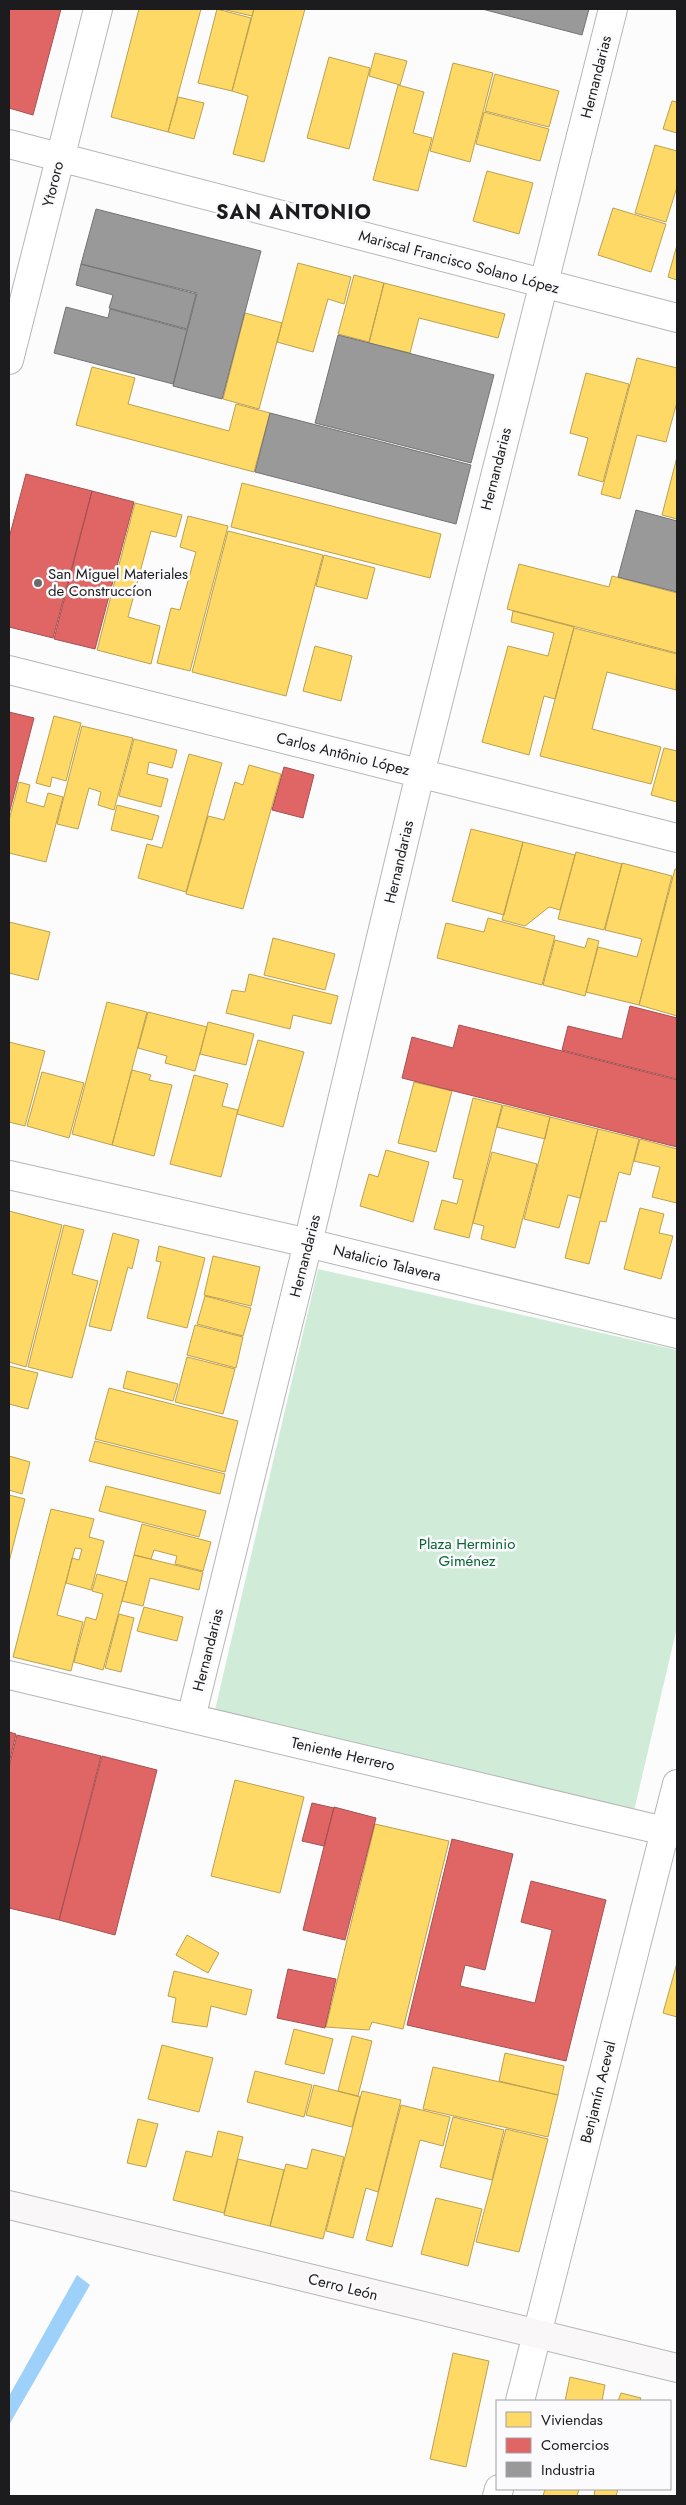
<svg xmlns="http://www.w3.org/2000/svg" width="686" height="2505" viewBox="0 0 686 2505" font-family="Jost,sans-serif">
<rect width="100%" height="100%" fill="#fcfcfd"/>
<!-- green -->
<path fill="#d0ecd8" d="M318 1269 677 1350V1627L634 1811 215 1710Z"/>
<!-- water -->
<path fill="#9ed1f9" d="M77 2275 90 2285 9 2425V2396Z"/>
<!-- homes -->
<path fill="#ffd966" stroke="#bba050" d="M139 9H201L168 132 111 117Z
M217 9 251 18 232 91 198 83Z
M222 9H254L252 16Z
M254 9H305L264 162 233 154 248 96 232 91Z
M375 53 407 61 400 85 369 76Z
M329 57 370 68 349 149 307 138Z
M453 63 493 73 470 162 430 151Z
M495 74 559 91 549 127 485 111Z
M398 85 424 92 413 133 432 138 418 191 373 180Z
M178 97 204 103 194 139 168 132Z
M672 101 677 102V133L663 129Z
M484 112 549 129 540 161 476 144Z
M655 145 677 151V187L666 222 635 213Z
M487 171 533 183 519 234 473 221Z
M613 208 666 224 651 272 598 255Z
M677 245V280L668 277Z
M298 263 351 277 344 304 328 299 313 352 277 342Z
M354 275 384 283 369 342 338 334Z
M384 283 505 314 498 338 419 318 410 353 369 343Z
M245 313 282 323 259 409 223 399Z
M637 358 677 368V402L666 442 637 435 620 499 601 494Z
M92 367 135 378 128 404 229 431 236 404 270 413 254 472 76 425Z
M586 373 629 384 603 482 578 475 588 438 570 433Z
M677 457V519L662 515Z
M242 483 441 534 430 578 231 527Z
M135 503 182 515 176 537 151 531 128 617 160 626 151 664 97 650Z
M188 516 228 526 190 671 157 663 171 608 180 610 196 552 180 547Z
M228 531 323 555 286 696 192 672Z
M324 555 375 568 367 599 316 586Z
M519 564 609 587 612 576 677 593V653L507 609Z
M513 611 574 627 555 699 544 696 529 755 482 742 508 646 548 656 554 633 511 622Z
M574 628 677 654 676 690 607 672 592 729 661 747 651 784 540 756Z
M315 646 352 656 341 701 303 691Z
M54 716 81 723 66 781 52 777 50 787 36 783Z
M82 726 133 738 114 810 98 805 101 792 89 788 78 829 57 824Z
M134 739 177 750 172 768 149 762 147 774 168 779 161 807 119 796Z
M664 748 677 751V802L651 795Z
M189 754 222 763 186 892 138 878 147 844 162 848Z
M249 765 281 774 243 909 186 894 208 816 224 820 235 782 243 785Z
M19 782 30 785 26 802 44 807 48 793 63 797 46 862 9 853V820Z
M117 805 159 816 152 840 111 830Z
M471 829 523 842 504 915 452 901Z
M523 842 575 855 560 910 549 907 525 926 502 920Z
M576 852 622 864 604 930 558 919Z
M622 863 672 876 639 1005 586 992 598 947 637 957 642 939 605 930Z
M675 869H677V1016L639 1005Z
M488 918 555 936 542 985 437 958 446 923 484 932Z
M9 922 50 932 38 980 9 973Z
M273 938 335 954 325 990 264 975Z
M588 938 599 941 585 996 543 985 555 940 585 948Z
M249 974 338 996 331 1024 293 1015 290 1029 226 1013 232 990 245 992Z
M107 1002 147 1012 112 1145 72 1134Z
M148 1012 207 1027 195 1071 165 1063 167 1056 138 1048Z
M208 1022 254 1034 246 1065 200 1054Z
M258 1040 304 1052 283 1127 237 1114Z
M9 1042 45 1051 25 1126 9 1122Z
M132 1070 151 1075 149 1080 172 1085 154 1156 112 1145Z
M42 1072 84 1083 69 1138 27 1126Z
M194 1075 228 1084 222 1106 238 1110 221 1177 170 1164Z
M414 1082 452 1091 436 1152 398 1143Z
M473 1098 502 1105 469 1238 434 1229 442 1200 457 1204 463 1180 453 1178Z
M503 1105 550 1117 545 1139 497 1127Z
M550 1117 598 1129 580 1198 568 1195 559 1228 524 1219Z
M598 1129 639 1139 630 1175 619 1172 606 1222 600 1221 589 1264 565 1258Z
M640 1139 677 1149V1203L652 1197 660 1167 634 1161Z
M386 1150 429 1162 413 1222 360 1206 369 1174 378 1177Z
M492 1152 537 1164 515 1248 481 1239 484 1226 473 1223Z
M640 1208 664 1214 659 1233 673 1236 661 1279 624 1269Z
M9 1211 62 1225 26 1367 9 1362Z
M64 1225 84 1230 72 1274 98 1281 72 1378 28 1367Z
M113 1233 139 1240 132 1269 128 1267 111 1331 89 1326Z
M159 1246 205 1258 187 1328 147 1318 161 1262 156 1261Z
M213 1256 260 1267 251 1306 204 1295Z
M205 1296 251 1308 243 1336 197 1324Z
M195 1325 243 1337 236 1368 187 1355Z
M187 1357 235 1369 223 1414 175 1402Z
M9 1366 38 1373 28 1409 9 1404Z
M127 1371 178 1384 173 1401 123 1388Z
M109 1388 238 1421 225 1472 95 1439Z
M95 1441 225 1474 220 1494 89 1461Z
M9 1456 30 1462 22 1494 9 1490Z
M106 1486 206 1511 199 1537 99 1511Z
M9 1495 25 1499 9 1562Z
M51 1509 94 1519 89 1537 104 1541 91 1590 66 1583 72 1558 79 1560 82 1549 75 1548 57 1615 83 1622 71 1671 13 1657Z
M142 1524 211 1542 203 1571 175 1564 177 1556 154 1550 151 1559 134 1555Z
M134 1555 203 1572 199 1590 150 1578 143 1606 122 1601Z
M97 1574 127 1582 103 1670 74 1662 86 1617 96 1620 103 1594 92 1591Z
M144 1607 183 1617 177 1641 137 1631Z
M119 1614 134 1618 121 1672 105 1668Z
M235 1780 304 1797 280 1893 211 1876Z
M375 1824 449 1841 403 2029 372 2022 369 2030 326 2027Z
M187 1935 219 1953 208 1973 176 1955Z
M677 1963V2017L663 2013Z
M174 1971 252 1990 246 2015 211 2006 207 2027 172 2022 176 1998 168 1996Z
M294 2029 333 2039 324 2074 285 2064Z
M352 2036 372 2041 358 2096 338 2091Z
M162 2045 213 2058 199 2112 148 2099Z
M505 2053 564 2066 558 2095 499 2081Z
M433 2067 558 2095 548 2137 423 2109Z
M255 2071 312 2085 304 2117 247 2102Z
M314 2085 360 2097 352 2127 306 2115Z
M362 2091 401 2100 378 2192 366 2188 353 2238 326 2231Z
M401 2105 450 2117 443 2146 420 2140 392 2247 366 2240Z
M453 2117 504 2130 492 2180 440 2167Z
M138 2119 158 2124 146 2167 127 2163Z
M506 2129 548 2139 519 2252 476 2242Z
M218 2131 243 2137 224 2213 173 2200 186 2151 212 2157Z
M312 2149 344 2157 323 2239 270 2226 286 2164 307 2169Z
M238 2159 284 2170 270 2226 224 2215Z
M436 2198 482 2209 468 2266 421 2254Z
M453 2353 489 2361 466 2467 430 2459Z
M570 2377 605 2385 602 2401H565Z
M621 2393 641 2398 640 2401H618Z
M545 2489H579L577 2496H543Z
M595 2489H618L616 2496H594Z"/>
<!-- shops -->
<path fill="#e06666" stroke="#a55050" d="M9 9H61L33 115 9 108Z
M26 474 92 491 53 638 9 627V538Z
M92 491 134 502 95 649 54 639Z
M9 712 34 718 9 814Z
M284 767 314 775 303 818 272 810Z
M630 1006 677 1018V1079L562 1050 568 1026 622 1039Z
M459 1025 677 1080V1147L402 1078 412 1037 453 1048Z
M9 1732 16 1734 9 1763Z
M17 1735 101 1756 59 1920 9 1908V1767Z
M102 1756 157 1770 115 1935 59 1920Z
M312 1803 334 1808 324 1846 302 1841Z
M334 1807 376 1818 345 1940 303 1930Z
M452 1839 513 1854 485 1970 465 1965 460 1986 535 2003 552 1930 521 1922 531 1881 606 1900 566 2061 407 2025Z
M288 1969 336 1979 325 2028 277 2018Z"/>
<!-- industry -->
<path fill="#999" stroke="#747374" d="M482 9H589L582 35Z
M96 209 261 251 222 399 173 386 197 293 81 264Z
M81 264 196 294 187 329 109 308 113 295 76 285Z
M66 307 108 318 110 309 187 330 173 384 54 353Z
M338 335 494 375 471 463 315 423Z
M270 413 471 465 456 524 255 472Z
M636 510 677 521V592L618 577Z"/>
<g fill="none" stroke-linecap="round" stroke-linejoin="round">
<!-- street casing -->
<g stroke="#b6b6b8" stroke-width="30">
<path id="street" d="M9 144 677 318
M9 360 98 9
M9 670 677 838
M9 1175 308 1243 677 1334
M9 1675 677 1834
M191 1718 308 1243 420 774 613 9
M520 2401 677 1784
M497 2496 499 2489"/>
</g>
<!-- secondary casing -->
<g stroke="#b6b6b8" stroke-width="30">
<path id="secondary" d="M9 2205 677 2368"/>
</g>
<!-- street -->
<use href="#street" stroke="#fff" stroke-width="28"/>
<!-- secondary -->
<use href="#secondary" stroke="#faf7f8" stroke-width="28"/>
</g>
<!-- markers -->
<circle fill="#6a6a6c" stroke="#fbfbfe" stroke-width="2" cx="38" cy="583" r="5"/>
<g text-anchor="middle" stroke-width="5" stroke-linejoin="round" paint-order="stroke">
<!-- street labels -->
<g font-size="15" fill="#1c1b1e" stroke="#fbfbfe">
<text transform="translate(596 77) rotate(-76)" y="5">Hernandarias</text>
<text transform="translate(53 184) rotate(-76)" y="5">Ytororo</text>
<text transform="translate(459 262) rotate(15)" y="5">Mariscal Francisco Solano López</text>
<text transform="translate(496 469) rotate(-76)" y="5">Hernandarias</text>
<text transform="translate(343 754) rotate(14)" y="5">Carlos Antônio López</text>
<text transform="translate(399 862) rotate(-77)" y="5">Hernandarias</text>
<text transform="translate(305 1256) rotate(-76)" y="5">Hernandarias</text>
<text transform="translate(387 1263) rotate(14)" y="5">Natalicio Talavera</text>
<text transform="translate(208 1650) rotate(-76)" y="5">Hernandarias</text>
<text transform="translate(343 1754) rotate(13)" y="5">Teniente Herrero</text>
<text transform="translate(598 2092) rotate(-76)" y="5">Benjamín Aceval</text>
<text transform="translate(343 2287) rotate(14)" y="5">Cerro León</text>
</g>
<!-- poi labels -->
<g font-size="15" fill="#1c1b1e" stroke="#fbfbfe" text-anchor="start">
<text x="48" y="579">San Miguel Materiales<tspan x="48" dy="17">de Construccíon</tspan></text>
</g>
<!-- park labels -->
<g font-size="15" fill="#0a6534" stroke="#fbfbfe">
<text x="467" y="1549">Plaza Herminio<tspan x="467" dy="17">Giménez</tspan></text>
</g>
<!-- district labels -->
<g font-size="20" font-weight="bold" letter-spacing="1" fill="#1c1b1e" stroke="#fbfbfe">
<text x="294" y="219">SAN ANTONIO</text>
</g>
</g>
<!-- border -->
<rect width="686" height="2505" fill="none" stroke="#1c1b1e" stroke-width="20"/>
<!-- legend -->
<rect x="496" y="2400" width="175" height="90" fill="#fbfbfe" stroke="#a2a1a4"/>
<rect x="506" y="2412" width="25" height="15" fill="#ffd966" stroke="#a2a1a4"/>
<text x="541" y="2425" font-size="15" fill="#1c1b1e">Viviendas</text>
<rect x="506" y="2438" width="25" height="15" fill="#e06666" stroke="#a2a1a4"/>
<text x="541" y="2450" font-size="15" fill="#1c1b1e">Comercios</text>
<rect x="506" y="2462" width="25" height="15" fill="#999999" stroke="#a2a1a4"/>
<text x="541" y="2475" font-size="15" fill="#1c1b1e">Industria</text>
</svg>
